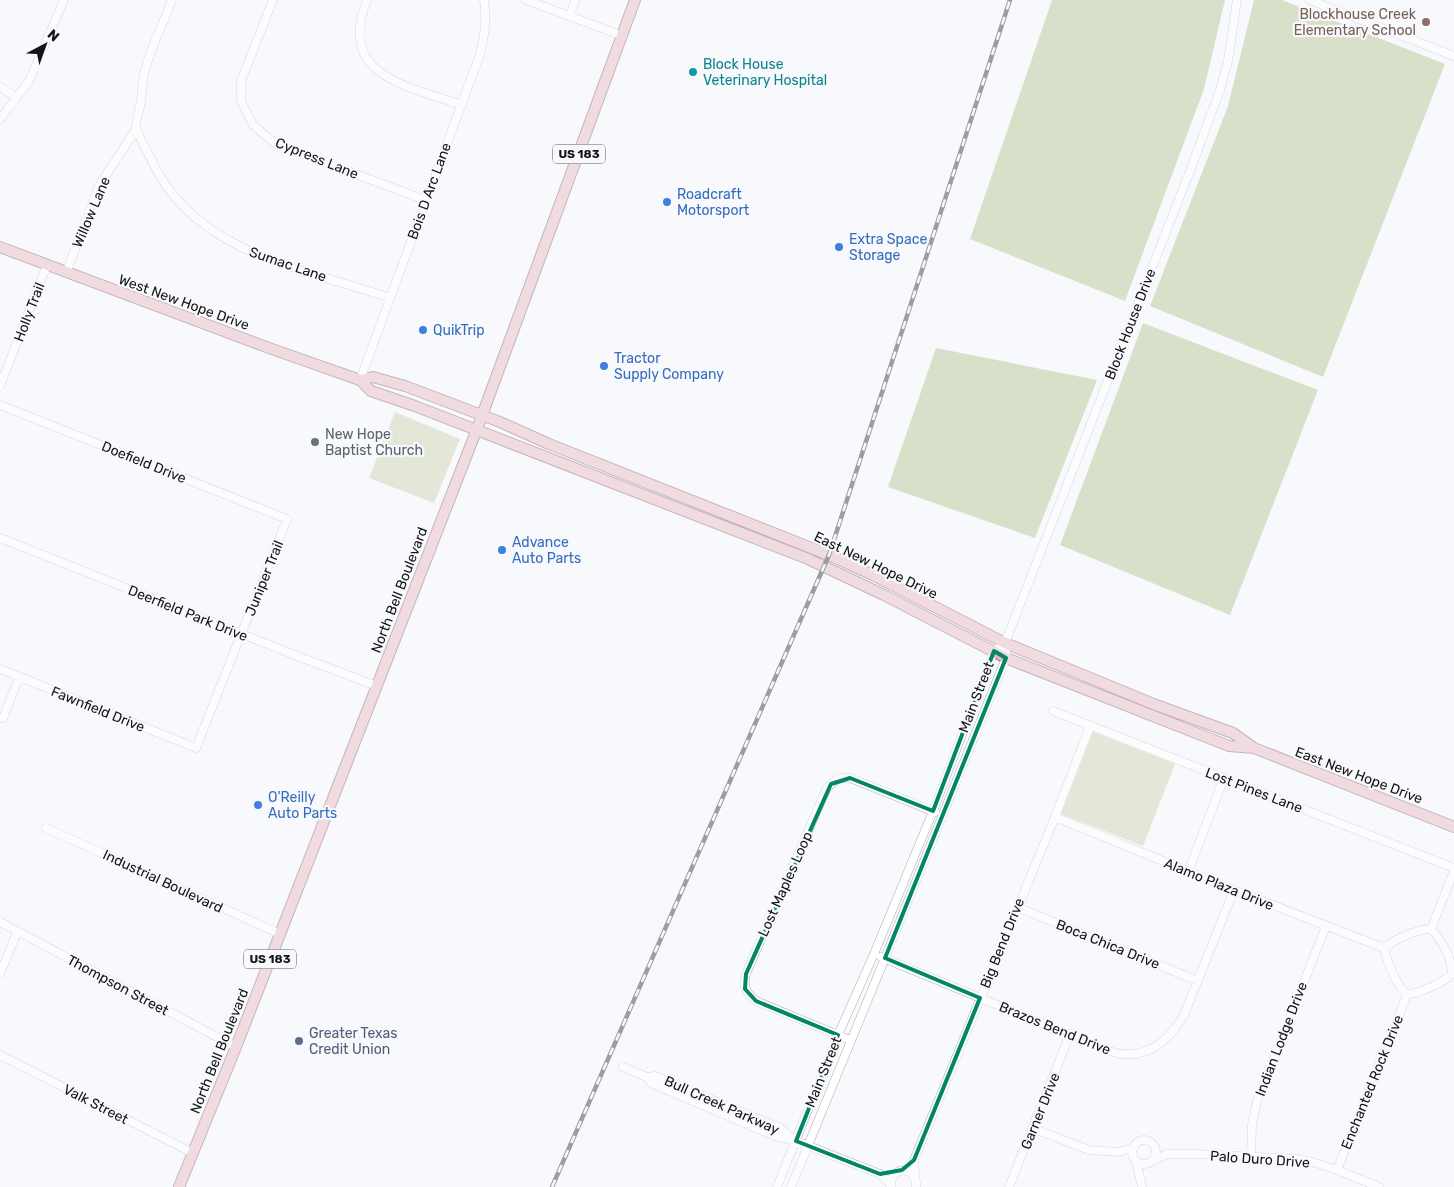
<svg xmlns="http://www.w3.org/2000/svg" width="1454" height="1187" viewBox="0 0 1454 1187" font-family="Rubik,sans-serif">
<rect width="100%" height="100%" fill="#f7f9fc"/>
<!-- green -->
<path fill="#c7d1ac" d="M395 412 460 439 434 503 369 478Z
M1093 732 1175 764 1143 846 1061 814Z"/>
<!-- forest -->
<path fill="#b4c18f" d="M1052 0H1225L1204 89 1125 301 970 239Z
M1254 0H1282L1445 64 1323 377 1150 306 1228 106Z
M1143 323 1318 390 1230 615 1060 545Z
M936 348 1097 380 1035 538 888 487Z"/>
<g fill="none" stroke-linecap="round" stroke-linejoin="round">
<!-- minor casing -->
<g stroke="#abaeb0" stroke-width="9">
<path id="minor" d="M172 0C163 24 150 49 144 74 142 83 142 92 141 101 140 109 136 119 136 127 136 131 149 155 152 161 195 254 303 268 390 298
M273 0 241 81V101L253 125 276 144 425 200
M367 0C336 76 408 86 462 105
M526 0 623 36
M1310 0 1454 56
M570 16 575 0
M0 87 16 97
M0 119 29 81 64 0
M66 273 99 186 136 129
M360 380 479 57C485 37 487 20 484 0
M0 386 47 265
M0 405 287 519 196 748 0 669
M0 538 305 659 377 686
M1053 711 1454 868
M3 718 19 678
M1055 817 1234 890 1384 948
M46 828 280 934
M1188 872 1224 778
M1017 907 1198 981
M0 922 236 1047
M1431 929C1442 940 1452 959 1452 974 1441 984 1422 992 1407 995 1396 983 1388 964 1384 948 1397 938 1415 930 1431 929Z
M1431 929 1454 871
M881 957 1109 1051C1143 1062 1167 1044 1184 1015L1234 890
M0 974 17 932
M850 1040 756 1001C746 993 743 987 746 974L826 790C833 781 838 777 850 778L935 812
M0 1055 193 1153
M623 1067 647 1077 655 1076 780 1128 794 1140
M647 1077 651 1083 775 1136 796 1141 880 1174 891 1185
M1032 1128 1089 1150 1119 1152 1134 1147
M1132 1152a12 12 0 1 1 24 0a12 12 0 1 1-24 0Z
M1251 1156 1252 1124 1257 1101 1326 926
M1136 1161 1142 1187
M1151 1162 1167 1154H1196L1297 1159 1316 1163 1337 1170 1379 1187
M1337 1170 1407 995
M915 1176 914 1160 1055 817 1090 726
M777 1187 838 1035 874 954 933 811 994 651 1005 643
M791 1187 885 958 1006 658 1005 643 1190 171 1220 90 1228 61 1237 0
M891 1187C889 1165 918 1165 916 1187
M1009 1187 1070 1034"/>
</g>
<!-- major casing -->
<g stroke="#8f5e67" stroke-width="12">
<path id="major" d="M0 247 269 348 360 380 371 391 415 406 808 559 884 595 1006 658 1229 746 1254 748
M360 380 373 377 405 386 500 422 549 444 829 555 873 575 1005 643 1156 705 1233 733 1254 748 1454 827
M179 1187 236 1047 477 429 635 0"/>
</g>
<!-- minor -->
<use href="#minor" stroke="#fff" stroke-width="8"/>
<!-- major -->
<use href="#major" stroke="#e4b6be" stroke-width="10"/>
<!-- rail casing -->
<g stroke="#2d2e2f" stroke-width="4.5">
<path id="rail" d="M552 1187 829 555 1010 0"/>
</g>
<!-- rail -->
<use href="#rail" stroke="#f7f9fc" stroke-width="2.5" stroke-dasharray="8" stroke-linecap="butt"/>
</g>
<!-- marked area -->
<path d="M0 0H1454V1187H0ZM994 651 1006 658 885 958 980 998 914 1160 902 1170 880 1174 796 1141 838 1035 756 1001 745 989 746 974 831 784 850 778 933 811Z" fill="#f7f9fc" fill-opacity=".55" fill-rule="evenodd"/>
<path fill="none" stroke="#038567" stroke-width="4" stroke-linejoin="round" d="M994 651 1006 658 885 958 980 998 914 1160 902 1170 880 1174 796 1141 838 1035 756 1001 745 989 746 974 831 784 850 778 933 811Z"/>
<!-- markers -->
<circle fill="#8d6e63" stroke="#f7f9fc" stroke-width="2" cx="1426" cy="22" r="5"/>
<circle fill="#0f9aa8" stroke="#f7f9fc" stroke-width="2" cx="693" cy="72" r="5"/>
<g fill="#3f7fe0" stroke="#f7f9fc" stroke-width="2">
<circle cx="667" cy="202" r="5"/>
<circle cx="839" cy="247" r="5"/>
<circle cx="423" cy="330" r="5"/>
<circle cx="604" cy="366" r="5"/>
<circle cx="502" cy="550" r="5"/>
<circle cx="258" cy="805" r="5"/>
</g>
<circle fill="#6b7280" stroke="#f7f9fc" stroke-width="2" cx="315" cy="442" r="5"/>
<circle fill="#5c6f8a" stroke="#f7f9fc" stroke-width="2" cx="299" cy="1041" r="5"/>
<g text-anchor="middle" stroke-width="4.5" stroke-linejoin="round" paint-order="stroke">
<!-- shield labels -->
<g fill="#f7f9fc" stroke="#57595a" stroke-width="1">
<rect x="553" y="144.5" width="52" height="19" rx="4"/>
<rect x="244" y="949.5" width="52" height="19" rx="4"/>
</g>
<g font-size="12" font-weight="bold" fill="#131415">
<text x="579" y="158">US 183</text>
<text x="270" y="963">US 183</text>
</g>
<!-- education labels -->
<g font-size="14" fill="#785e54" stroke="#f7f9fc" text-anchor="end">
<text x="1416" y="19">Blockhouse Creek<tspan x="1416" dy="16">Elementary School</tspan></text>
</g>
<!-- culture labels -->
<g font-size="14" fill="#0d838f" stroke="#f7f9fc" text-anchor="start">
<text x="703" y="69">Block House<tspan x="703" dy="16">Veterinary Hospital</tspan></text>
</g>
<!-- street labels -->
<g font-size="14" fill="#131415" stroke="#f7f9fc">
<text transform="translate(317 158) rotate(22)" y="5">Cypress Lane</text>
<text transform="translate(429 191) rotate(-70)" y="5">Bois D Arc Lane</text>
<text transform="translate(91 212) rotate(-67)" y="5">Willow Lane</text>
<text transform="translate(288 264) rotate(19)" y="5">Sumac Lane</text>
<text transform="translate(184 302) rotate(20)" y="5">West New Hope Drive</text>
<text transform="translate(29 312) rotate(-69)" y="5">Holly Trail</text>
<text transform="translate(1130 324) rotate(-69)" y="5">Block House Drive</text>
<text transform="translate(144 462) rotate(22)" y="5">Doefield Drive</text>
<text transform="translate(876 565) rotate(26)" y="5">East New Hope Drive</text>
<text transform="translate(264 578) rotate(-68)" y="5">Juniper Trail</text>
<text transform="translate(399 590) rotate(-69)" y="5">North Bell Boulevard</text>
<text transform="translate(188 613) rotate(22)" y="5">Deerfield Park Drive</text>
<text transform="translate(976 697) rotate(-69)" y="5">Main Street</text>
<text transform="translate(98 709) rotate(22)" y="5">Fawnfield Drive</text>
<text transform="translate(1359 775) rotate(21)" y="5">East New Hope Drive</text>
<text transform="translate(1254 790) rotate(21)" y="5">Lost Pines Lane</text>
<text transform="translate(163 881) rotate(25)" y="5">Industrial Boulevard</text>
<text transform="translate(785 884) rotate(-66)" y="5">Lost Maples Loop</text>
<text transform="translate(1219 884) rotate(22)" y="5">Alamo Plaza Drive</text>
<text transform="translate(1002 943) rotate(-68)" y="5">Big Bend Drive</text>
<text transform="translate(1108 944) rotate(22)" y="5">Boca Chica Drive</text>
<text transform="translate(118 985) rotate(28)" y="5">Thompson Street</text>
<text transform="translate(1055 1028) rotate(22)" y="5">Brazos Bend Drive</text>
<text transform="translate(1281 1039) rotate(-69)" y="5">Indian Lodge Drive</text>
<text transform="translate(219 1051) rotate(-68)" y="5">North Bell Boulevard</text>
<text transform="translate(823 1072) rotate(-68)" y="5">Main Street</text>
<text transform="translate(1372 1082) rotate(-68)" y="5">Enchanted Rock Drive</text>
<text transform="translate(96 1104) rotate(27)" y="5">Valk Street</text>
<text transform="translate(722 1105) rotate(24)" y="5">Bull Creek Parkway</text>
<text transform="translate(1040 1111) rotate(-68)" y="5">Garner Drive</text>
<text transform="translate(1260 1159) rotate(4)" y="5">Palo Duro Drive</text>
</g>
<!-- shop labels -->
<g font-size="14" fill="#366cbe" stroke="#f7f9fc" text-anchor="start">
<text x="677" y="199">Roadcraft<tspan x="677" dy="16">Motorsport</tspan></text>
<text x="849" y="244">Extra Space<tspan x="849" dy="16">Storage</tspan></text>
<text x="433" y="335">QuikTrip</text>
<text x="614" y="363">Tractor<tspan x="614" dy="16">Supply Company</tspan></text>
<text x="512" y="547">Advance<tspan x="512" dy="16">Auto Parts</tspan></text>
<text x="268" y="802">O'Reilly<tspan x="268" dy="16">Auto Parts</tspan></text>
</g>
<!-- worship labels -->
<g font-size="14" fill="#5b616d" stroke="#f7f9fc" text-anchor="start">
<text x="325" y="439">New Hope<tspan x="325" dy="16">Baptist Church</tspan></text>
</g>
<!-- service labels -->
<g font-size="14" fill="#4e5e75" stroke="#f7f9fc" text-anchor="start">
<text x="309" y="1038">Greater Texas<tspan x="309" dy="16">Credit Union</tspan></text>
</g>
</g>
<!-- north arrow -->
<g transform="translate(45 45) rotate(41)" stroke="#f7f9fc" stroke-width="4" paint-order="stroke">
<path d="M0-4L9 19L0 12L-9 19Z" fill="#131415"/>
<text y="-8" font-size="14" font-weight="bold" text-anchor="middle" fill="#131415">N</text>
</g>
</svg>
